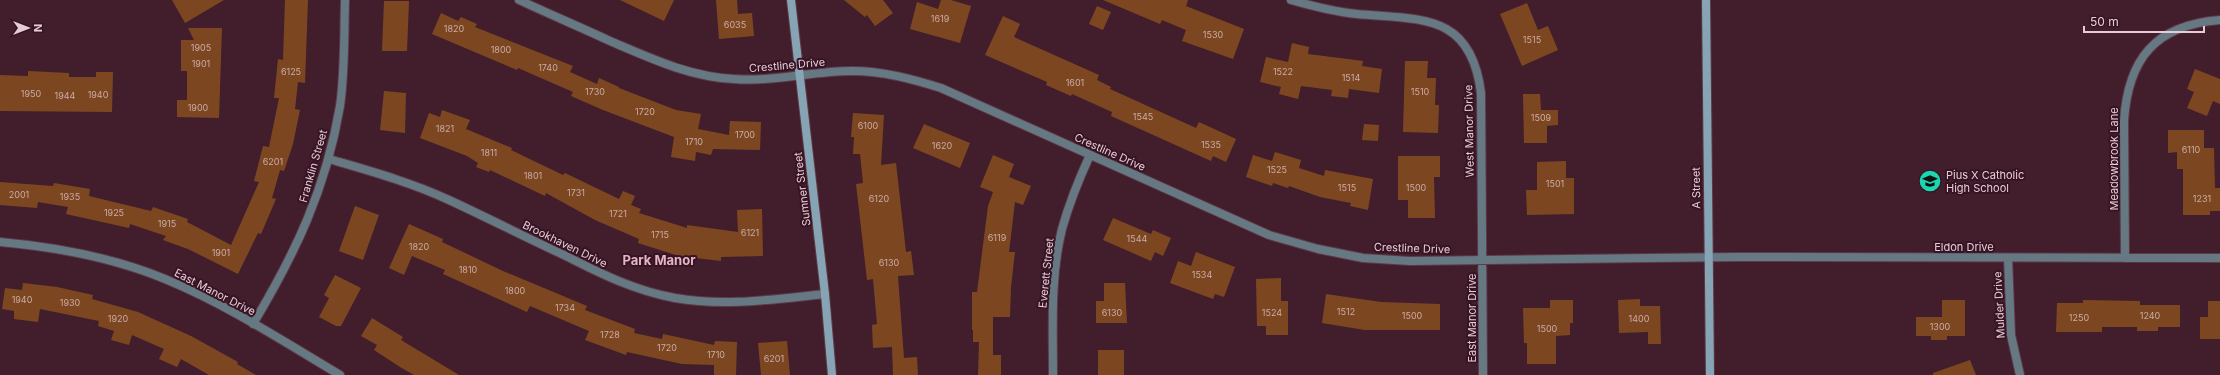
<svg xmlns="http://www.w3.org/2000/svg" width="2220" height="375" viewBox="0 0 2220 375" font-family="Inter,sans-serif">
<rect width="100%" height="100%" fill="#421e2d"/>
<!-- building -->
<path fill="#7c4720" d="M172 0H224L185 23Z
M285 0H308L305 83 298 82 295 109 300 110 293 144 284 171 280 170 272 198 276 199 261 234 258 233 238 274 188 249 163 240 166 236 130 224 129 228 66 214 68 207 38 202 37 208 0 205V182L53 186 54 183 90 189 89 196 151 211 153 207 188 219 187 222 231 245 259 182 254 181 263 146 269 147 279 98H274L278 59 283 60Z
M620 0H674L664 21Z
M716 0H737L738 14 752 13 754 36 719 39Z
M844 0H883L893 13 875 26 867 15 865 17Z
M941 0H951L971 6 960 43 910 29 917 2 938 9Z
M1103 0H1188L1186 6 1244 29 1233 59 1182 41 1186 30 1162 20 1160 24Z
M384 1H409L407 51H382Z
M1527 3 1538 30 1548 26 1558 50 1522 66 1500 14Z
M1097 6 1111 12 1103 30 1089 24Z
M441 13 458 21 461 17 477 24 475 27 573 66 570 72 597 84 599 78 619 87V88L676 110 701 114 698 129 729 135 730 121 761 122 760 150 713 149 711 155 696 152 695 161 671 157 674 137 603 110 571 96 573 92 518 68 517 70 432 34Z
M1003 16 1020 24 1014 37 1099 75 1097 80 1111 87 1110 89 1196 128 1199 122 1236 139 1226 162 1213 156 1211 161 1111 116 1112 112 1072 94 1071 96 1046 85 1047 82 985 55Z
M188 28H222L219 118 177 117V100H187V71H181V40H194Z
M1292 43 1309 47 1308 54 1363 61 1362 66 1382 69 1379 93 1349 89 1348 98 1331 96 1332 90 1301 86 1298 99 1279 94 1281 87 1260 82 1266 57 1288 62Z
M1405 61H1428L1427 78H1436L1435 105H1439L1438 133 1403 132Z
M2195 69 2220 79V104L2213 101 2207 116 2187 108 2194 92 2187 89Z
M28 71 69 73V77H96V72H113L112 112 0 111V75L28 76Z
M384 91 406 93 405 133 380 130Z
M1523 94H1540L1541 110H1558V125L1547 126V143H1524Z
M442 110 470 120 466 129 512 148 511 150 563 175 565 173 619 199 623 191 635 196 631 205 641 209 639 213 687 228V225L738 232 737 210 762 209 763 256 721 257V261L679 256 638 243 639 239 595 220 546 193 545 196 490 170 489 172 476 167 478 163 467 156 420 138 429 113 440 117Z
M853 113 884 115 881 165 896 163 906 252 911 251 914 275 898 276 904 358 917 357 918 375H893L892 347 873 348 872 325 877 324 873 279 867 280 856 184 863 183 860 154H853L854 137H851Z
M924 124 970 143 960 168 913 148Z
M1364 124 1379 125 1378 141 1362 140Z
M2168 130H2204V148H2214L2215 188H2220V211H2210V215H2183V169H2177V152L2168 153Z
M1275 152 1301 160 1299 168 1324 176 1325 170 1373 179 1368 210 1350 206 1351 203 1320 197 1289 186 1288 188 1273 183 1272 186 1246 177 1253 155 1272 161Z
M993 155 1014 164 1009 177 1031 186 1023 205 1015 202 1009 252H1015L1011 287 1010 317H993V355H1001V375H978L979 342H973V330H972V292H977L988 206 993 192 980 187Z
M1398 156H1440V177H1434L1435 218H1408V200H1398Z
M1566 161V178H1574V214L1527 215 1526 190H1537V162Z
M355 206 379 215 363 260 339 251Z
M1113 218 1151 234 1153 230 1171 238 1163 256 1155 252 1151 261 1103 240Z
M409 224 443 239 442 242 503 271 587 306 585 310 635 329 634 333 662 339 663 334 714 345 715 341 737 342 736 375H714V365L682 364 627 352 626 355 585 340 589 331 530 306 527 312 443 274 445 270 412 256 404 275 389 268Z
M1196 252 1235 267 1224 297 1215 294 1213 299 1170 283 1178 261 1191 266Z
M335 275 361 288 341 326H336L319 317 329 298 324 295Z
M1281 278V301H1288V335H1266V326H1257L1256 279Z
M23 283 57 287 93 295 92 299 138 312 191 336 238 362 237 364 256 375H209L181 359 177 367 159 359 164 349 132 335 129 345 111 340 114 331 98 326 99 321 40 309 38 322 14 319V311L2 309 5 288 22 290Z
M1104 283H1125L1127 323H1096V301H1104Z
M1326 294 1381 302 1440 304V330H1365L1322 323Z
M1640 299V306H1660L1661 344H1648V332L1619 333 1618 300Z
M1550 300H1573V323H1570V335L1556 336V364H1527V343H1524L1523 308H1550Z
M1942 300H1965V336H1947V340H1931V336H1916V317H1942Z
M2083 300 2140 301V305H2180V327H2158V331H2137V327H2102V332H2056L2057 303H2083Z
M2208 301H2220V339H2200V317H2208Z
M372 318 403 337 401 340 459 375H414L400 367 374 350 377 345 361 336Z
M787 341 790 375H761L758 343Z
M1098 350H1124V375H1098Z
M1970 360 1976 375H1933V373Z"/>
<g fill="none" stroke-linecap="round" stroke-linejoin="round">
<!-- street casing -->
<g stroke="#5c3a48" stroke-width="10">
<path id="street" d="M519 0C549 14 580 27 610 41 650 58 690 77 734 79 774 82 813 71 852 71 883 71 912 79 941 88L1269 235 1318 249 1363 258 1410 261 1736 257 2220 258
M1291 0C1312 6 1335 12 1357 14 1420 20 1471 12 1481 93L1483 375
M329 159C370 171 410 182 449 200 488 218 527 238 566 256 601 274 636 291 675 298 726 307 775 299 825 294
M0 242C56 247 112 257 165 279 226 304 283 341 340 375
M2008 258 2011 335 2020 375
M2125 258 2124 121C2128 59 2155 25 2220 20
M253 324C296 252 326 189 340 106 345 71 344 35 345 0
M1053 375C1053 327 1050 277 1062 229 1069 204 1079 179 1090 155"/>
</g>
<!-- secondary casing -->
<g stroke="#5c3a48" stroke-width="10">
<path id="secondary" d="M791 0 825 294 832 375
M1706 0 1710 375"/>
</g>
<!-- street -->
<use href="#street" stroke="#667983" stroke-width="8"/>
<!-- secondary -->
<use href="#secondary" stroke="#87a4b5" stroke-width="8"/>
</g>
<!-- icons -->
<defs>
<g id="school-disc" transform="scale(1.15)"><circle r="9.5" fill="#1cd5b1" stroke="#371424"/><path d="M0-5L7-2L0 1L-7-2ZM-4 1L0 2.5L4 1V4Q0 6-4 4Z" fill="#111"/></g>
</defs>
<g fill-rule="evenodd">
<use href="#school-disc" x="1930" y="181"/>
</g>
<g text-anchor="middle" stroke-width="4" stroke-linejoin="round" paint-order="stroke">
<!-- number labels -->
<g font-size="9" fill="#ccaba8">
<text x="940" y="22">1619</text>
<text x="735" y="28">6035</text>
<text x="454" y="32">1820</text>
<text x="1213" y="38">1530</text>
<text x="1532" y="43">1515</text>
<text x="201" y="51">1905</text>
<text x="501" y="53">1800</text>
<text x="201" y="67">1901</text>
<text x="548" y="71">1740</text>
<text x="291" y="75">6125</text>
<text x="1283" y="75">1522</text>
<text x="1351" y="81">1514</text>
<text x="1075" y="86">1601</text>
<text x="595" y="95">1730</text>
<text x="1420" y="95">1510</text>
<text x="31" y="97">1950</text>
<text x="98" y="98">1940</text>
<text x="65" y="99">1944</text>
<text x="198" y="111">1900</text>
<text x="645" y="115">1720</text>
<text x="1143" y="120">1545</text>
<text x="1541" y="121">1509</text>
<text x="868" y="129">6100</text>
<text x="445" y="132">1821</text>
<text x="745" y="138">1700</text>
<text x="694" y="145">1710</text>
<text x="1211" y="148">1535</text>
<text x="942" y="149">1620</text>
<text x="2191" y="153">6110</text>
<text x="489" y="156">1811</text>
<text x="273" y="165">6201</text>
<text x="1277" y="173">1525</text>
<text x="533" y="179">1801</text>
<text x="1555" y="187">1501</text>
<text x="1347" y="191">1515</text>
<text x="1416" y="191">1500</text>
<text x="576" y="196">1731</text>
<text x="19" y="198">2001</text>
<text x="70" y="200">1935</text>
<text x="879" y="202">6120</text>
<text x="2202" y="202">1231</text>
<text x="114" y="216">1925</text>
<text x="618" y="217">1721</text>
<text x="167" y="227">1915</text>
<text x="750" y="236">6121</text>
<text x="660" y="238">1715</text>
<text x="997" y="241">6119</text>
<text x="1137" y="242">1544</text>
<text x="419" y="250">1820</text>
<text x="221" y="256">1901</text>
<text x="889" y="266">6130</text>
<text x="468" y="273">1810</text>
<text x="1202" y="278">1534</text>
<text x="515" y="294">1800</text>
<text x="22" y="303">1940</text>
<text x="70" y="306">1930</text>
<text x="565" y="311">1734</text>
<text x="1346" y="315">1512</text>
<text x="1112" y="316">6130</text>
<text x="1272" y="316">1524</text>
<text x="1412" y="319">1500</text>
<text x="2150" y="319">1240</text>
<text x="2079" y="321">1250</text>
<text x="118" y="322">1920</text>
<text x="1639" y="322">1400</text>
<text x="1940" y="330">1300</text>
<text x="1547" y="332">1500</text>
<text x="610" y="338">1728</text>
<text x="667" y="351">1720</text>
<text x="716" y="358">1710</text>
<text x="774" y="362">6201</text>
</g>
<!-- street labels -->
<g font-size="11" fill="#e6ccd5" stroke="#371424">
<text transform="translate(787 65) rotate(-5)" y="4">Crestline Drive</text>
<text transform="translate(1469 131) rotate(-91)" y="4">West Manor Drive</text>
<text transform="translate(1110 152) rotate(24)" y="4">Crestline Drive</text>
<text transform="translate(2114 159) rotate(-90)" y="4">Meadowbrook Lane</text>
<text transform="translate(313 166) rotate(-74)" y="4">Franklin Street</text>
<text transform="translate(1696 188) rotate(-91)" y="4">A Street</text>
<text transform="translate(802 189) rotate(-97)" y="4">Sumner Street</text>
<text transform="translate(565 244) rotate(26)" y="4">Brookhaven Drive</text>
<text x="1964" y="251">Eldon Drive</text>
<text transform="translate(1412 248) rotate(2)" y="4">Crestline Drive</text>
<text transform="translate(1046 273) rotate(-84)" y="4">Everett Street</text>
<text transform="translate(215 292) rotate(27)" y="4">East Manor Drive</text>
<text transform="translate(1999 305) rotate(-93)" y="4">Mulder Drive</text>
<text transform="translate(1472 318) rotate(-90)" y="4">East Manor Drive</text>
</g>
<!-- poi labels -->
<g font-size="11" fill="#e6ccd5" stroke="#371424" text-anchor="start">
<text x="1946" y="179">Pius X Catholic<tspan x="1946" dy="13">High School</tspan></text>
</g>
<!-- quarter labels -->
<g font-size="13" font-weight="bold" fill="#e5b4c6" stroke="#371424">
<text x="659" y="265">Park Manor</text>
</g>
</g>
<!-- north arrow -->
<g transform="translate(28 28) rotate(90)" stroke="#371424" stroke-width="3" paint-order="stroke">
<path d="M0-3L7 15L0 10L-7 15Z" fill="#e6ccd5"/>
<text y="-6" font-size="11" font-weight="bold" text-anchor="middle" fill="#e6ccd5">N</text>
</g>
<!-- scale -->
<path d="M2084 26v6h120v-6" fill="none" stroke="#e6ccd5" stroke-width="2"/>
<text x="2090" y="26" font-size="12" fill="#e6ccd5" stroke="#371424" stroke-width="3" paint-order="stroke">50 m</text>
</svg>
